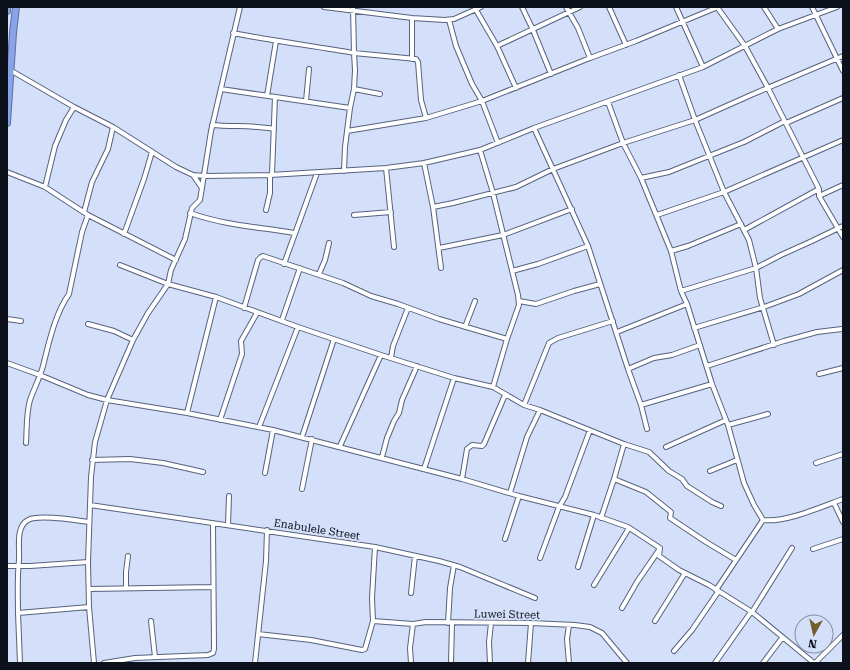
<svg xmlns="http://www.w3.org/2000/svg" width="850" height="670" viewBox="0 0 850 670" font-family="'Roboto Serif',serif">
<rect width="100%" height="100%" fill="#d4dffa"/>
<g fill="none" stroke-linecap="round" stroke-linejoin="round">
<!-- minor casing -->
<g stroke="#56627e" stroke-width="6">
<path id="minor" d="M324 7 412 18 445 20 454 19 481 7
M522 7 533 30 551 74
M566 7 578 28 590 58
M609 7 626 45
M676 7 703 67
M717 7 745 46 768 88 819 189V196L843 237
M764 7 778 29
M812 7 843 71
M476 10 497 46 516 88
M449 20 456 46 472 84 482 101 498 143
M233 33C273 41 314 46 354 53L353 7
M497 46 580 7
M412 59V18
M10 70 74 107 113 127 176 167 193 175 205 176 270 175 386 168 424 163 480 150 534 128 703 67 778 29 837 7
M221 89 350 108
M354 89 380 94
M267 96 276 41
M306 101 309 69
M608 102 623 143 641 178 671 251 681 291 687 304 712 384 728 425 744 483 754 505 763 520C785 523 821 507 843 499
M786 123 843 98
M212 125C233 127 254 125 274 129
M534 128 588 246 628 369 641 405 712 384
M347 131 426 118
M480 150 493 193 518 295 519 305 507 339 493 387
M424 163 433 207 441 268
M386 168 394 247
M344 171 345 147 350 108 354 89 355 70 354 53 416 59 418 62 421 100 426 118 482 101 590 58 636 41 718 7
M7 172 45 187 88 215 176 260
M272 174 275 97
M193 175 202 188
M641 178 669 172 744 142 785 121
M45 187 55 146 66 120 74 107
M819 196 843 185
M433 207 453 203 516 187 553 169 623 143 695 120 679 75
M266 210 270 193V175
M84 212 92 182 108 149 113 127
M190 213C223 225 259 227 294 233
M354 215 391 212
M657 215 724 192 843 140
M744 230 819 189
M124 234 144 179 152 152
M439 248 503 235 572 209
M671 251 688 246 741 224
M284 264 317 173
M120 265 168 284 216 297 298 327 381 355 454 378 493 387 524 405 540 410 624 444 649 452 669 471 682 479 687 486 712 502 721 506
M512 271 538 264 588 246
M319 274 325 260 329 243
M681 291 756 268 781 255 812 241 843 226
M519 301 536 304 574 291 600 284
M244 308 258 260 261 257 263 256 343 283 371 296 398 304 439 319 507 339
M7 319 21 321
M282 320 300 268
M88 324 114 331 133 340
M465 327 475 301
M694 328 764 307 799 294 843 270
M617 332 687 304
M774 345 760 298 756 268 749 240 724 192 695 120 751 95 843 56
M391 358 393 346 408 308
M7 363 40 375 88 395 107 400 187 413 273 430 462 479 519 496 594 515 628 527 660 548 659 556 679 570 709 585 752 612 814 663
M707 366 784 341 817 332 842 329
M628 369 654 358 672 355 700 345
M819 374 843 368
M524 405 549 343 558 338 613 321
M641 405 647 429
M187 413 216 297
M220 420 242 354 241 341 257 313
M728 425 768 414
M259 427 298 327
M302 437 334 339
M26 443C27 429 26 414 30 400 34 389 40 377 43 366 49 342 55 314 69 294L82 232 88 215
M340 446 381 355
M666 447 726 420
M382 457 387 438 394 421 399 413 402 400 417 366
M92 460 130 459 163 463 203 472
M816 463 843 454
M424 469 454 378
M710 471 737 460
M265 473 273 430
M462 479 467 449 472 445 482 446 484 444 505 395
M614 479 624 444
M302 489 312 439
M510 493 527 437 540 410
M834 503 843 522
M90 505 375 547 439 561 460 567 535 598
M601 518 614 479 646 492 671 512 670 518 706 542 736 560
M89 522C76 520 38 514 28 520 15 527 20 549 19 560 17 578 18 595 18 613L89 607
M228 525 229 496
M505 539 519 496
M813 549 843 539
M540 558 559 507 565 497 590 430
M7 566H30L88 562
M578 567 594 515
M594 585 629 528
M126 588V572L128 556
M89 589 213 587
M716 590 763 520
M411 593 415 556
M622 608 637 582 659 550
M752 612 792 548
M18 613 20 663
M151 621 155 657
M373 621 413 624 426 622 531 623 575 625 590 627 602 633 627 663
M655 621 685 573
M448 623 450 588 454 565
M258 634 311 640 362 650 365 649 373 621 372 598 375 547
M674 651 692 630 718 592
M94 663 89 607 88 562 91 477 95 442 107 400 133 340 148 313 168 284 171 270 185 239 192 208 200 200 211 131 240 7
M104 663 135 658 208 655 213 653 214 649 213 523
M255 663 266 561 267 530
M411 663 410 648 413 624
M451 663 452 623
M490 663 489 642 491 623
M528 663 531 623
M569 663 567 639 569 625
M715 663 751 612
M763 663 782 638
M815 663 843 635"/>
</g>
<!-- highway casing -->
<g stroke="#5d70a0" stroke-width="8">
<path id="highway" d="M7 11V7
M7 123 13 33 16 7"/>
</g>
<!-- minor -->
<use href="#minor" stroke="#fff" stroke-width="4"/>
<!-- highway -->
<use href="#highway" stroke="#88a3e7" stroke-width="6"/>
</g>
<g text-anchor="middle" stroke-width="4" stroke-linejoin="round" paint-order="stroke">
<!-- street labels -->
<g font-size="11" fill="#0c111c" stroke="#d4dffa">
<text transform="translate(317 529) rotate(9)" y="4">Enabulele Street</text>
<text transform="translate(507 614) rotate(1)" y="4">Luwei Street</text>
</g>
</g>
<!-- border -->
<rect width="850" height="670" fill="none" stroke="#0c111c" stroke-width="16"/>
<!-- north arrow -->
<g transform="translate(814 634) rotate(188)"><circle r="19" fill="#d4dffa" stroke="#848da1"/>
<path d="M0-3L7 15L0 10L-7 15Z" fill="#725e2d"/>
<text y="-6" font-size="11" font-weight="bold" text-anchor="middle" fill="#0c111c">N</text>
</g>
</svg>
